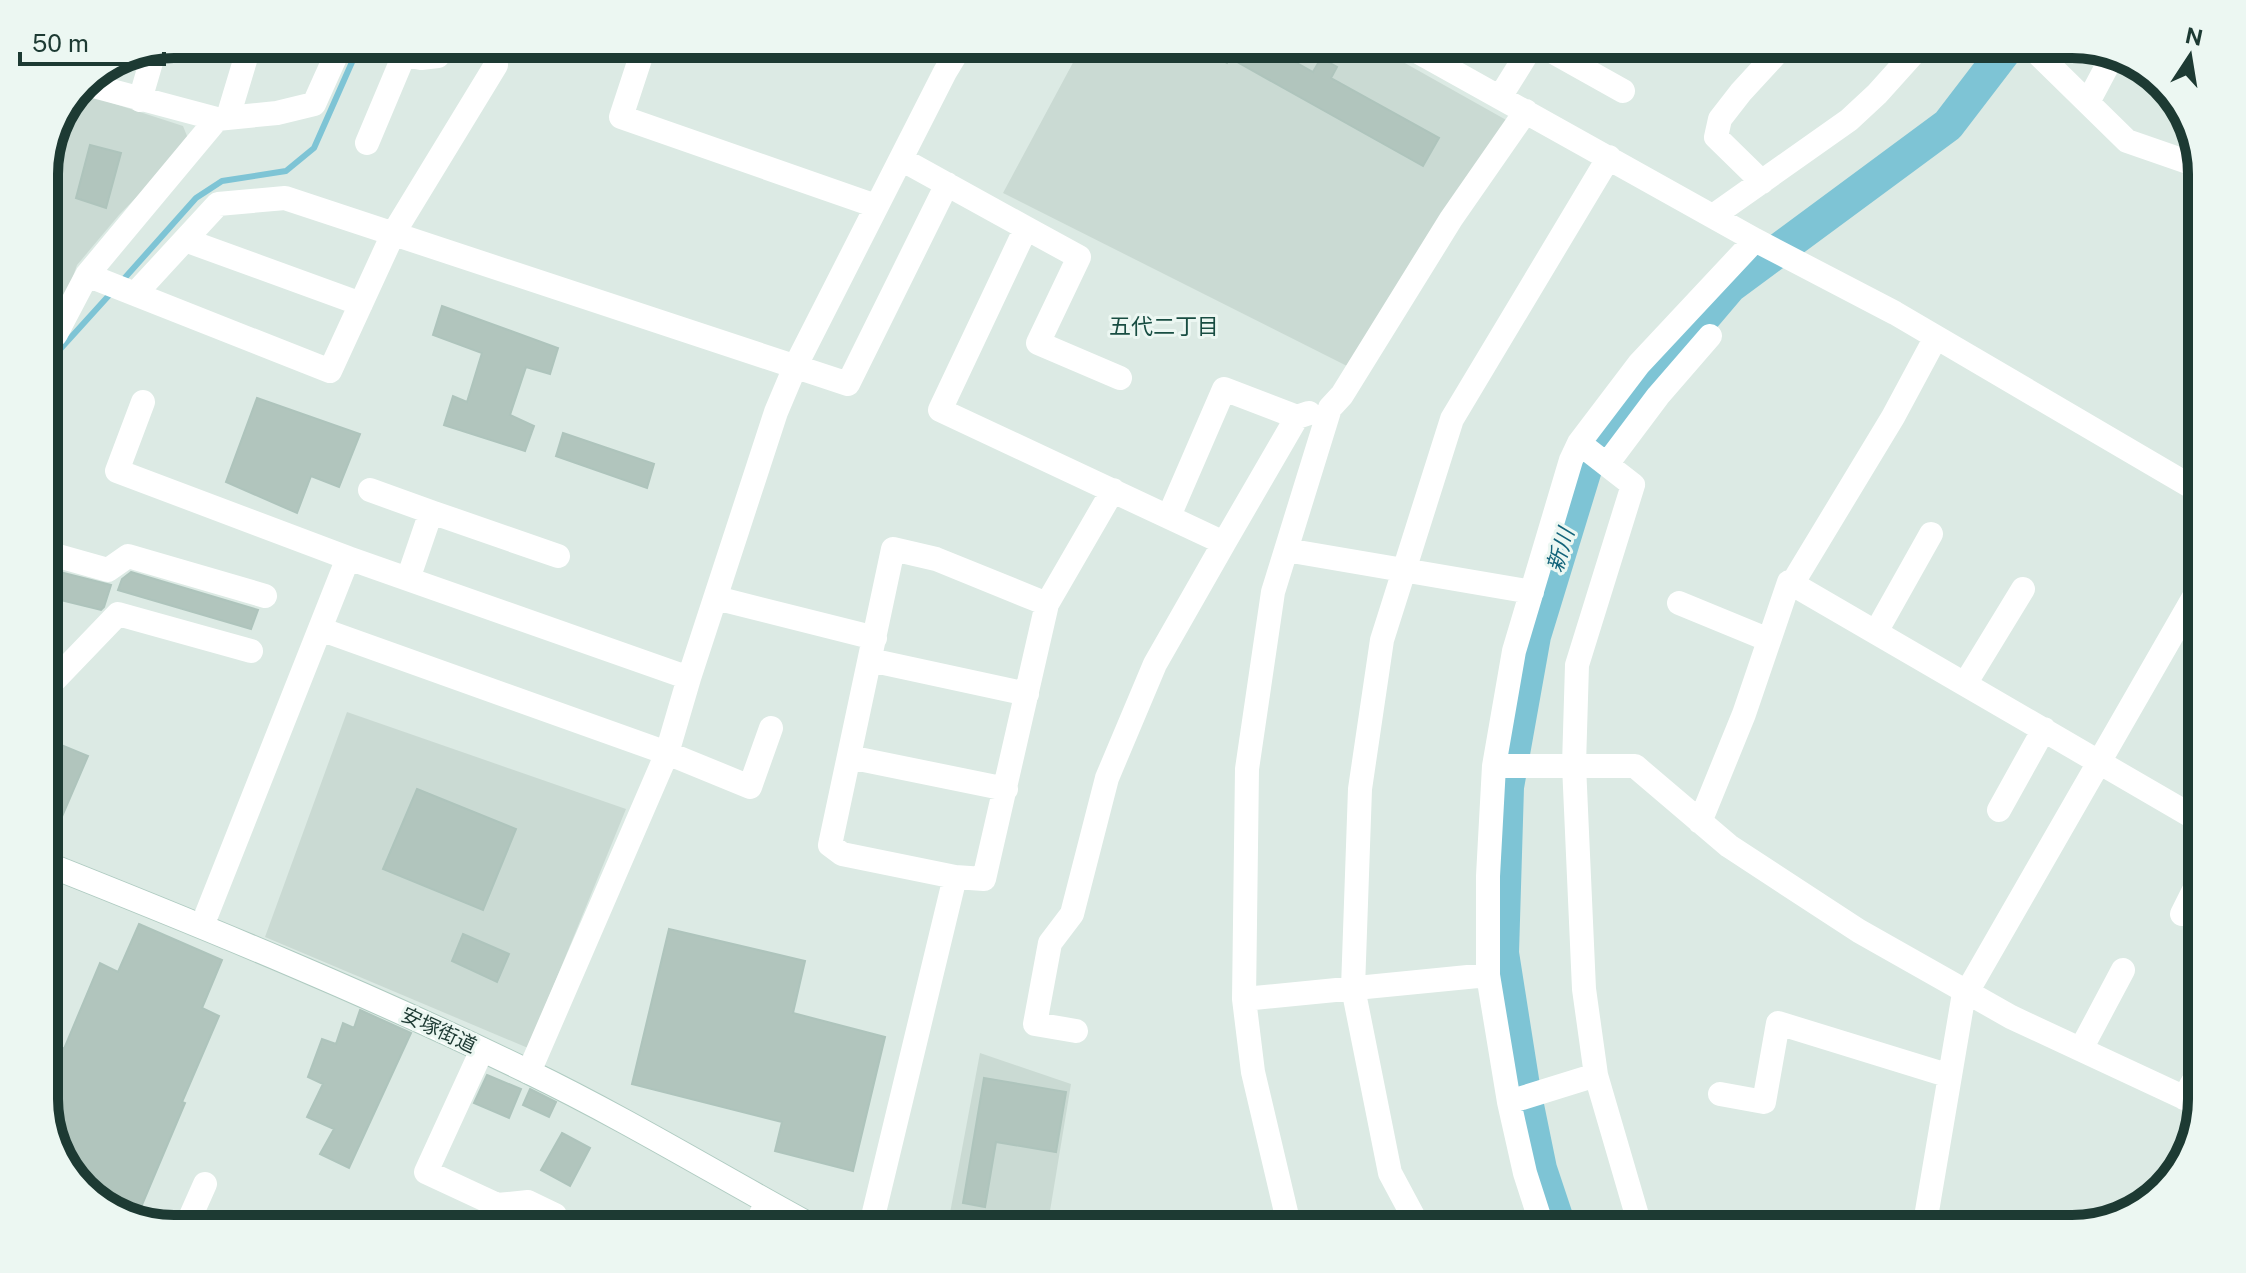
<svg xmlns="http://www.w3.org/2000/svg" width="2246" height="1273" viewBox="0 0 2246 1273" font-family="'Public Sans','Noto Sans JP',sans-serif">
<rect width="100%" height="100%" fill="#dceae4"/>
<!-- built -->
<path fill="#cadad3" d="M1083 44H1371L1508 121 1349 367 1003 193Z
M78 92 183 126 189 141 177 156 119 215 77 265 58 320 44 333V166Z
M347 712 626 809 528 1048 265 937Z
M980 1053 1071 1084 1047 1229H947Z"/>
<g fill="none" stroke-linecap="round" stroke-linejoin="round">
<!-- stream -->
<path stroke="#7ec4d5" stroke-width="6" d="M122 281 196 198 222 181 286 171 314 148 360 44
M44 367 112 292"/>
<!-- river -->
<path stroke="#7ec4d5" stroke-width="34" d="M1560 1229 1540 1169 1523 1086 1502 953 1507 787 1534 636 1586 466 1623 412 1730 286 1948 125 2010 44"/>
</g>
<!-- building -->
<path fill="#b1c5bd" stroke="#aec4bc" stroke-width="2" d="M1193 44H1263L1313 72 1321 58 1337 67 1331 78 1439 138 1423 166 1230 58 1227 63Z
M90 145 121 153 106 208 76 198Z
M442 306 558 348 550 374 526 367 510 415 534 426 525 451 444 425 453 396 467 402 482 353 433 335Z
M257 398 360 434 339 487 311 476 297 513 226 482Z
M563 433 654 464 647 488 556 456Z
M44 568 111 585 104 607 101 610 44 596Z
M131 572 258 610 251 629 118 590 122 579Z
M44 738 88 756 48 849 44 848Z
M417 789 516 829 483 910 383 869Z
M139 924 222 960 202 1008 219 1016 182 1102 185 1103 136 1219 109 1212 66 1171 44 1107V1040L64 1049 100 963 118 972Z
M669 929 805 961 793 1013 885 1037 853 1171 775 1151 782 1122 632 1084Z
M463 934 509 954 497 982 452 961Z
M360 1010 411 1033 349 1168 320 1154 334 1129 307 1117 323 1084 308 1077 322 1039 336 1044 343 1023 354 1028Z
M487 1075 521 1089 509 1118 474 1103Z
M984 1078 1066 1092 1056 1152 996 1142 985 1207 963 1203Z
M530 1089 556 1102 549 1117 523 1105Z
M562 1133 590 1148 570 1186 541 1170Z"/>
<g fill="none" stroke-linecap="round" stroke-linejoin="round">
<!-- secondary casing -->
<g stroke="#afcbc1" stroke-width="26">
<path id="secondary" d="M44 863C208 928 371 995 529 1072 628 1120 721 1177 817 1229"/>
</g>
<!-- street -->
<path stroke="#fff" stroke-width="24" d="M645 44 621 117 876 206
M1404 44 1755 240 1895 313 2202 493
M1539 44 1623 91
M2028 44 2127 141 2202 167
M82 83 217 119 277 113 314 104 341 44
M1500 97 1533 44
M140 100 154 52
M2088 102 2113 55
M228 117 250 44
M367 143 404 55 421 58 438 56 445 44
M901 159 1026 228 940 410 1224 543 1297 417
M1762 182 1716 137 1720 119 1741 92 1785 44
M1713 216 1849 120 1877 94 1922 44
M1026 228 1079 257 1038 343 1120 378
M185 240 361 304
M87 275 135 294 218 204 285 198 848 384 947 184
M135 294 330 371 393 234 496 65
M44 347 56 334 87 275 217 119
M143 402 117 471 348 558
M1579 443 1633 485 1577 665 1574 765 1584 989 1596 1075 1641 1229
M1607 464 1658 396 1710 336
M370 490 431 512
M1169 516 1224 389 1297 417 1309 413
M1286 550 1532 592
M44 552 108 570 128 556 265 596
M408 579 431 512 558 556
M1792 584 1893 417 1936 337
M716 598 875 638
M1679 603 1769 640
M1047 604 984 879 955 877 842 854 830 845 893 549 936 559 1047 604 1113 490
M320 629 667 753 750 787 771 728
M1876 632 1931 534
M870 660 1027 694
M1965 684 2023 589
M44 691 118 614 251 651
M849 757 1006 789
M1494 766H1635L1729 846 1859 931 2011 1017 2200 1105
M1999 810 2044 729
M1700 822 1744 714 1789 582 2202 822
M2182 914 2202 874
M202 926 348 558 689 678
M1244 999 1488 975
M1076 1031 1035 1024 1050 943 1072 914 1107 778 1155 664 1224 543
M2081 1049 2123 970
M482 1050 426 1172 497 1205 528 1202 555 1215
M529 1072 667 753 689 678 776 412 795 367 945 72 962 44
M1720 1094 1764 1102 1778 1023 1950 1076
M2184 1098 2202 1066
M1509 1102 1596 1075
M185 1229 205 1184
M754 1229 767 1202
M870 1229 955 877
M1290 1229 1253 1072 1244 999 1247 769 1273 592 1330 408 1342 395 1451 219 1526 111
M1420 1229 1390 1173 1353 988 1360 789 1382 640 1452 419 1609 157
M1543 1229 1525 1173 1509 1102 1488 975V876L1494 766 1514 651 1571 460 1579 443 1639 364 1755 240
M1924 1229 1963 999 2202 583"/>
<!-- secondary -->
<use href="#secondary" stroke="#fff" stroke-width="24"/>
</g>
<g text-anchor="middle" stroke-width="6" stroke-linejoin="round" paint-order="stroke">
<!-- street labels -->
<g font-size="20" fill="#1d3a33" stroke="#ecf7f2">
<text transform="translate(439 1030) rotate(25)" y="7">安塚街道</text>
</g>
<!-- neighbourhood labels -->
<g font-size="22" fill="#184d42" stroke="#ecf7f2">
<text x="1164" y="334">五代二丁目</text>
</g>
<!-- water labels -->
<g font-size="22" font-style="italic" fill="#13647a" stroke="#ecf7f2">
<text transform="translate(1560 550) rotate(-73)" y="8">新川</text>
</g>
</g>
<!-- crop -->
<path d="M0 0H2246V1273H0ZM174 58H2072A116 116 0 0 1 2188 174V1099A116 116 0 0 1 2072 1215H174A116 116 0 0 1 58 1099V174A116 116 0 0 1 174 58Z" fill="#ecf7f2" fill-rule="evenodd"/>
<path fill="none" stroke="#1d3a33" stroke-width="10" d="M174 58H2072A116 116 0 0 1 2188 174V1099A116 116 0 0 1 2072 1215H174A116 116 0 0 1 58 1099V174A116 116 0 0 1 174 58Z"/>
<!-- north arrow -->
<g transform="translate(2190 56) rotate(12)" stroke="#ecf7f2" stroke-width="6" paint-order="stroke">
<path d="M0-6L14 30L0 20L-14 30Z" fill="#1d3a33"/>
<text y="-12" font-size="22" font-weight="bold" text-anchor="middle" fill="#1d3a33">N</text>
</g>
<!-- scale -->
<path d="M20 52v12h144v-12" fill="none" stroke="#1d3a33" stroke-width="4"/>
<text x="32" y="52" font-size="24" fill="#1d3a33" stroke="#ecf7f2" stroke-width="6" paint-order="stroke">50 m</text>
</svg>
